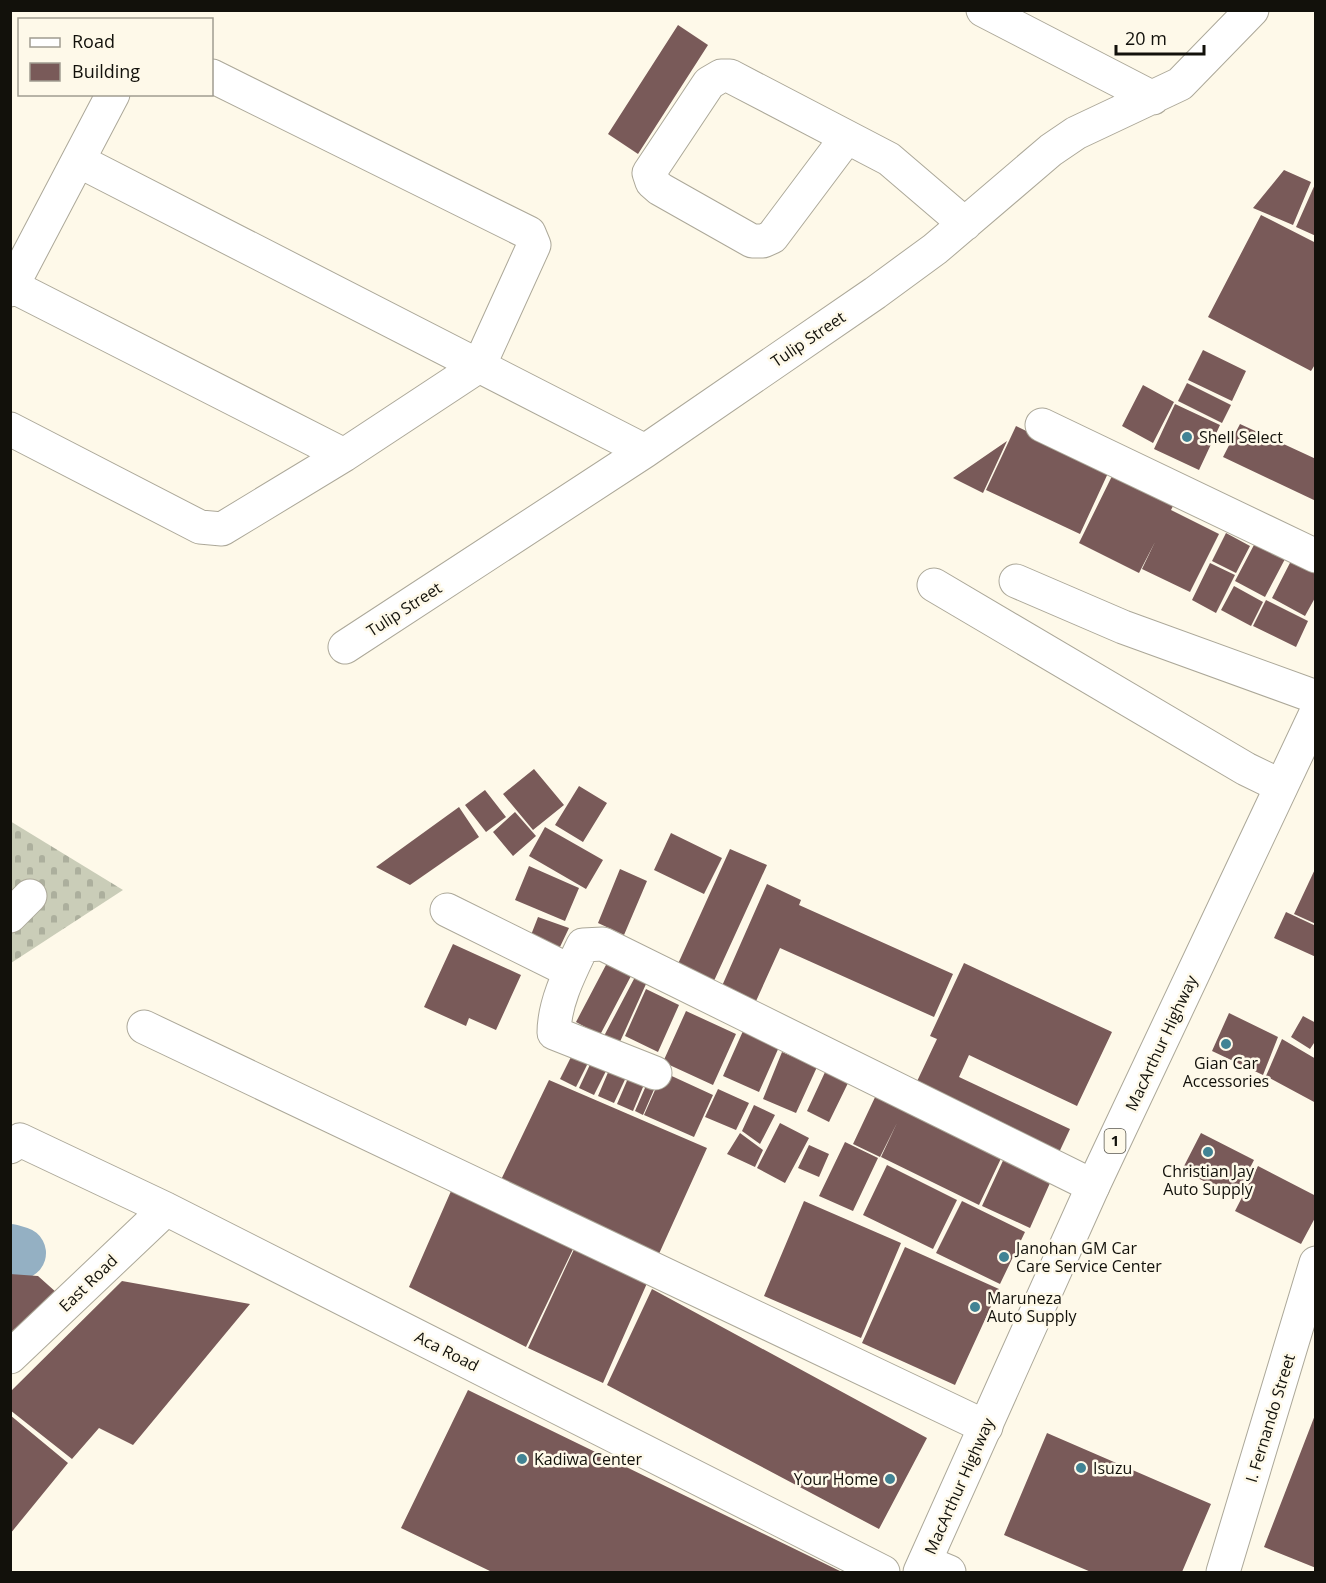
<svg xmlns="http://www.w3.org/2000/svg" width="1326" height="1583" viewBox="0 0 1326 1583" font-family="'Open Sans',sans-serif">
<defs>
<pattern id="cemetery-stones" width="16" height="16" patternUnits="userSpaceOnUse" patternTransform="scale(1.5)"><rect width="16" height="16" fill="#cacdb8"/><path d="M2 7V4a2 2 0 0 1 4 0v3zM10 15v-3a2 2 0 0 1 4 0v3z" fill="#acaf9d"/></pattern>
</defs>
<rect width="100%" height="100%" fill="#fef9e9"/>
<!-- cemetery -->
<path fill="url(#cemetery-stones)" d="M10 821 123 890 11 963H10Z"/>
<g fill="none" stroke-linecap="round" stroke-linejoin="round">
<!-- river -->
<path stroke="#94b0c3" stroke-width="52" d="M10 1250 20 1253"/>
</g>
<!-- building -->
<path fill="#795a59" d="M678 25 708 45 638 154 608 134Z
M1284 170 1311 182 1293 225 1253 208Z
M1316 182V236L1296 227Z
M1261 215 1316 243V363L1311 371 1208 317Z
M1203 350 1246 371 1232 401 1188 380Z
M1187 383 1231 405 1222 423 1178 401Z
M1143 385 1174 402 1153 443 1122 426Z
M1175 404 1220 425 1199 470 1154 449Z
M1240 424 1316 459V501L1223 457Z
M1016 426 1109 471 1080 534 986 490Z
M1007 441 983 493 953 478Z
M1114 472 1175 502 1171 510 1219 534 1190 592 1142 569 1155 542 1139 573 1079 543Z
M1226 533 1250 546 1236 573 1212 561Z
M1255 543 1285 559 1265 597 1235 581Z
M1294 555 1316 566V596L1305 616 1272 598Z
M1210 563 1235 575 1216 613 1192 600Z
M1234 586 1263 602 1251 626 1221 610Z
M1266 600 1308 621 1296 647 1253 626Z
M534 769 564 805 533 830 503 794Z
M579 786 607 803 583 842 555 825Z
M485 790 506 817 486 832 465 805Z
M459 807 479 837 410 885 376 867Z
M515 812 536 836 513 856 493 832Z
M545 827 603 860 586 889 529 856Z
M671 833 722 858 704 894 654 870Z
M730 849 767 865 713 983 677 966Z
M529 866 579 888 565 921 515 900Z
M1316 867V924L1294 914Z
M620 869 647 881 624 935 598 923Z
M767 884 801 900 799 905 953 974 934 1017 780 948 752 1010 718 995Z
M1286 912 1316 926V957L1274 938Z
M538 917 569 928 559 949 531 935Z
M453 944 521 975 496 1030 469 1018 466 1026 424 1007Z
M607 963 631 976 600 1035 576 1022Z
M964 963 1112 1032 1077 1106 969 1055 959 1077 1070 1129 1055 1161 911 1094 937 1039 930 1036Z
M635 977 646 984 619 1044 604 1036Z
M646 989 679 1005 658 1052 625 1036Z
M686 1011 736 1034 713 1085 663 1062Z
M1229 1013 1278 1037 1263 1075 1212 1051Z
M1303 1016 1316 1023V1040L1310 1049 1291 1037Z
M743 1031 779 1047 759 1092 723 1076Z
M1282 1039 1316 1059V1103L1266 1076Z
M576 1047 592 1055 576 1087 560 1079Z
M782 1052 817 1067 796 1113 763 1099Z
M594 1056 610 1063 594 1095 579 1088Z
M612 1063 629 1071 614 1103 598 1096Z
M632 1069 648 1075 633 1111 617 1104Z
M826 1070 849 1081 829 1122 807 1111Z
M663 1072 713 1095 694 1137 644 1115Z
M549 1080 707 1148 658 1256 499 1184Z
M648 1081 656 1085 643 1115 635 1111Z
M718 1089 749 1103 736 1130 705 1117Z
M877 1093 1005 1150 979 1205 881 1157 897 1123 880 1157 853 1144Z
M754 1105 775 1115 760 1144 742 1131Z
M780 1123 809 1138 785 1183 757 1168Z
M740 1133 763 1150 755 1167 727 1154Z
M1201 1133 1254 1160 1235 1197 1182 1170Z
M845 1142 878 1158 853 1211 819 1196Z
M809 1145 829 1154 819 1177 798 1168Z
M1007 1152 1054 1174 1030 1228 982 1206Z
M887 1165 957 1200 933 1249 863 1215Z
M1258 1166 1316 1196V1216L1301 1244 1235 1211Z
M455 1182 575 1245 526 1347 409 1287Z
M804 1201 901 1243 861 1338 764 1296Z
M962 1201 1025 1232 1000 1284 936 1253Z
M576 1245 648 1281 603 1383 528 1348Z
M905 1247 999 1289 955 1385 862 1343Z
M10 1274 38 1276 57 1293 10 1333Z
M122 1281 250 1304 133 1445 99 1428 72 1459 10 1410V1392Z
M652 1289 927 1438 879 1529 607 1385Z
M468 1390 842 1572H492L401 1528Z
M10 1415 68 1463 10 1534Z
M1315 1415H1316V1568L1264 1547Z
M1047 1433 1211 1504 1182 1572H1091L1004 1535Z"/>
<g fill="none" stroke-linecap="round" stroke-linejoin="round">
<!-- minor casing -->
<g stroke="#aca899" stroke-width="35">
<path id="minor" d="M983 10 1153 98
M847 137 772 237 763 241H752L660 189 652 182 649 173 709 83 721 76H730L889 159 965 224
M79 161 645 451
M12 286 344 455
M10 290 113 94
M1042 425 1316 556
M10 429 200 527 222 529 344 455 479 366 534 245 529 233 212 76
M1016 581 1123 627 1316 697
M934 585 1246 769 1281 786
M345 647 645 451 875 293 935 249 1051 150 1076 133 1180 84 1252 10
M447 910 570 971
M10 916 30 896
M144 1027 986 1427
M655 1073 554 1033C554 1003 570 972 583 945L603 944 1093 1186
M10 1147 20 1140 166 1209 883 1572
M10 1357 166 1209
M925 1562 949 1572
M1223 1572 1316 1263"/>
</g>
<!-- highway casing -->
<g stroke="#aca899" stroke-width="35">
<path id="highway" d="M920 1572 1093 1186 1316 713"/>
</g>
<!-- minor -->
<use href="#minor" stroke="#fff" stroke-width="33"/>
<!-- highway -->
<use href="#highway" stroke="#fff" stroke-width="33"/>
</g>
<!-- markers -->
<g fill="#418394" stroke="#fef9e9" stroke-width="2">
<circle cx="1187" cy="437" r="6"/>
<circle cx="1226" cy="1044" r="6"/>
<circle cx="1208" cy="1152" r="6"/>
<circle cx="1004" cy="1257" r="6"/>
<circle cx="975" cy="1307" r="6"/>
<circle cx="522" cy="1459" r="6"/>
<circle cx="1081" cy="1468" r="6"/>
<circle cx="890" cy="1479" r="6"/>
</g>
<g text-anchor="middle" stroke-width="5" stroke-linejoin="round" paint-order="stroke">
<!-- shield labels -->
<rect fill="#fef9e9" stroke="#59574e" stroke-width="1.5" x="1104.5" y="1129" width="21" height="24" rx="4.5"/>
<g font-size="15" font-weight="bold" fill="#12110b">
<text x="1115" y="1146">1</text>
</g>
<!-- street labels -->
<g font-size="16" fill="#12110b" stroke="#fef9e9">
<text transform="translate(808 339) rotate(-34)" y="6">Tulip Street</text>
<text transform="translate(404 609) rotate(-33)" y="6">Tulip Street</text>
<text transform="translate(1161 1043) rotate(-65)" y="6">MacArthur Highway</text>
<text transform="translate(88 1283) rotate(-44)" y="6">East Road</text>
<text transform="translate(447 1351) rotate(27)" y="6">Aca Road</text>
<text transform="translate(1270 1418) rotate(-73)" y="6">I. Fernando Street</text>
<text transform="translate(959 1486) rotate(-66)" y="6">MacArthur Highway</text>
</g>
<!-- poi labels -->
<g font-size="16" fill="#12110b" stroke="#fef9e9" text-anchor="start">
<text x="1199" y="443">Shell Select</text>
<text x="1226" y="1069" text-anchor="middle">Gian Car<tspan x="1226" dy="18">Accessories</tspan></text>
<text x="1208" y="1177" text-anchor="middle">Christian Jay<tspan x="1208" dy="18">Auto Supply</tspan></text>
<text x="1016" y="1254">Janohan GM Car<tspan x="1016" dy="18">Care Service Center</tspan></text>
<text x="987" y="1304">Maruneza<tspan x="987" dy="18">Auto Supply</tspan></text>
<text x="534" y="1465">Kadiwa Center</text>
<text x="1093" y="1474">Isuzu</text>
<text x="878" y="1485" text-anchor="end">Your Home</text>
</g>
</g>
<!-- border -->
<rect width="1326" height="1583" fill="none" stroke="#12110b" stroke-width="24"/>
<!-- legend -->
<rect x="18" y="18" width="195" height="78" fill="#fef9e9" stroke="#a09c90" stroke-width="1.5"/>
<rect x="30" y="38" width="30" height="9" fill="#ffffff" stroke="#a09c90" stroke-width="1.5"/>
<text x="72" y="48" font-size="18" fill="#12110b">Road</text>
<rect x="30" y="63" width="30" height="18" fill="#795a59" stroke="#a09c90" stroke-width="1.5"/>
<text x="72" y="78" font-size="18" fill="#12110b">Building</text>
<!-- scale -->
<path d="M1116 45v9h88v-9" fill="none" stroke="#12110b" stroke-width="3"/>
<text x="1125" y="45" font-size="18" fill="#12110b" stroke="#fef9e9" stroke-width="4.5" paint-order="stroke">20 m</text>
</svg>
